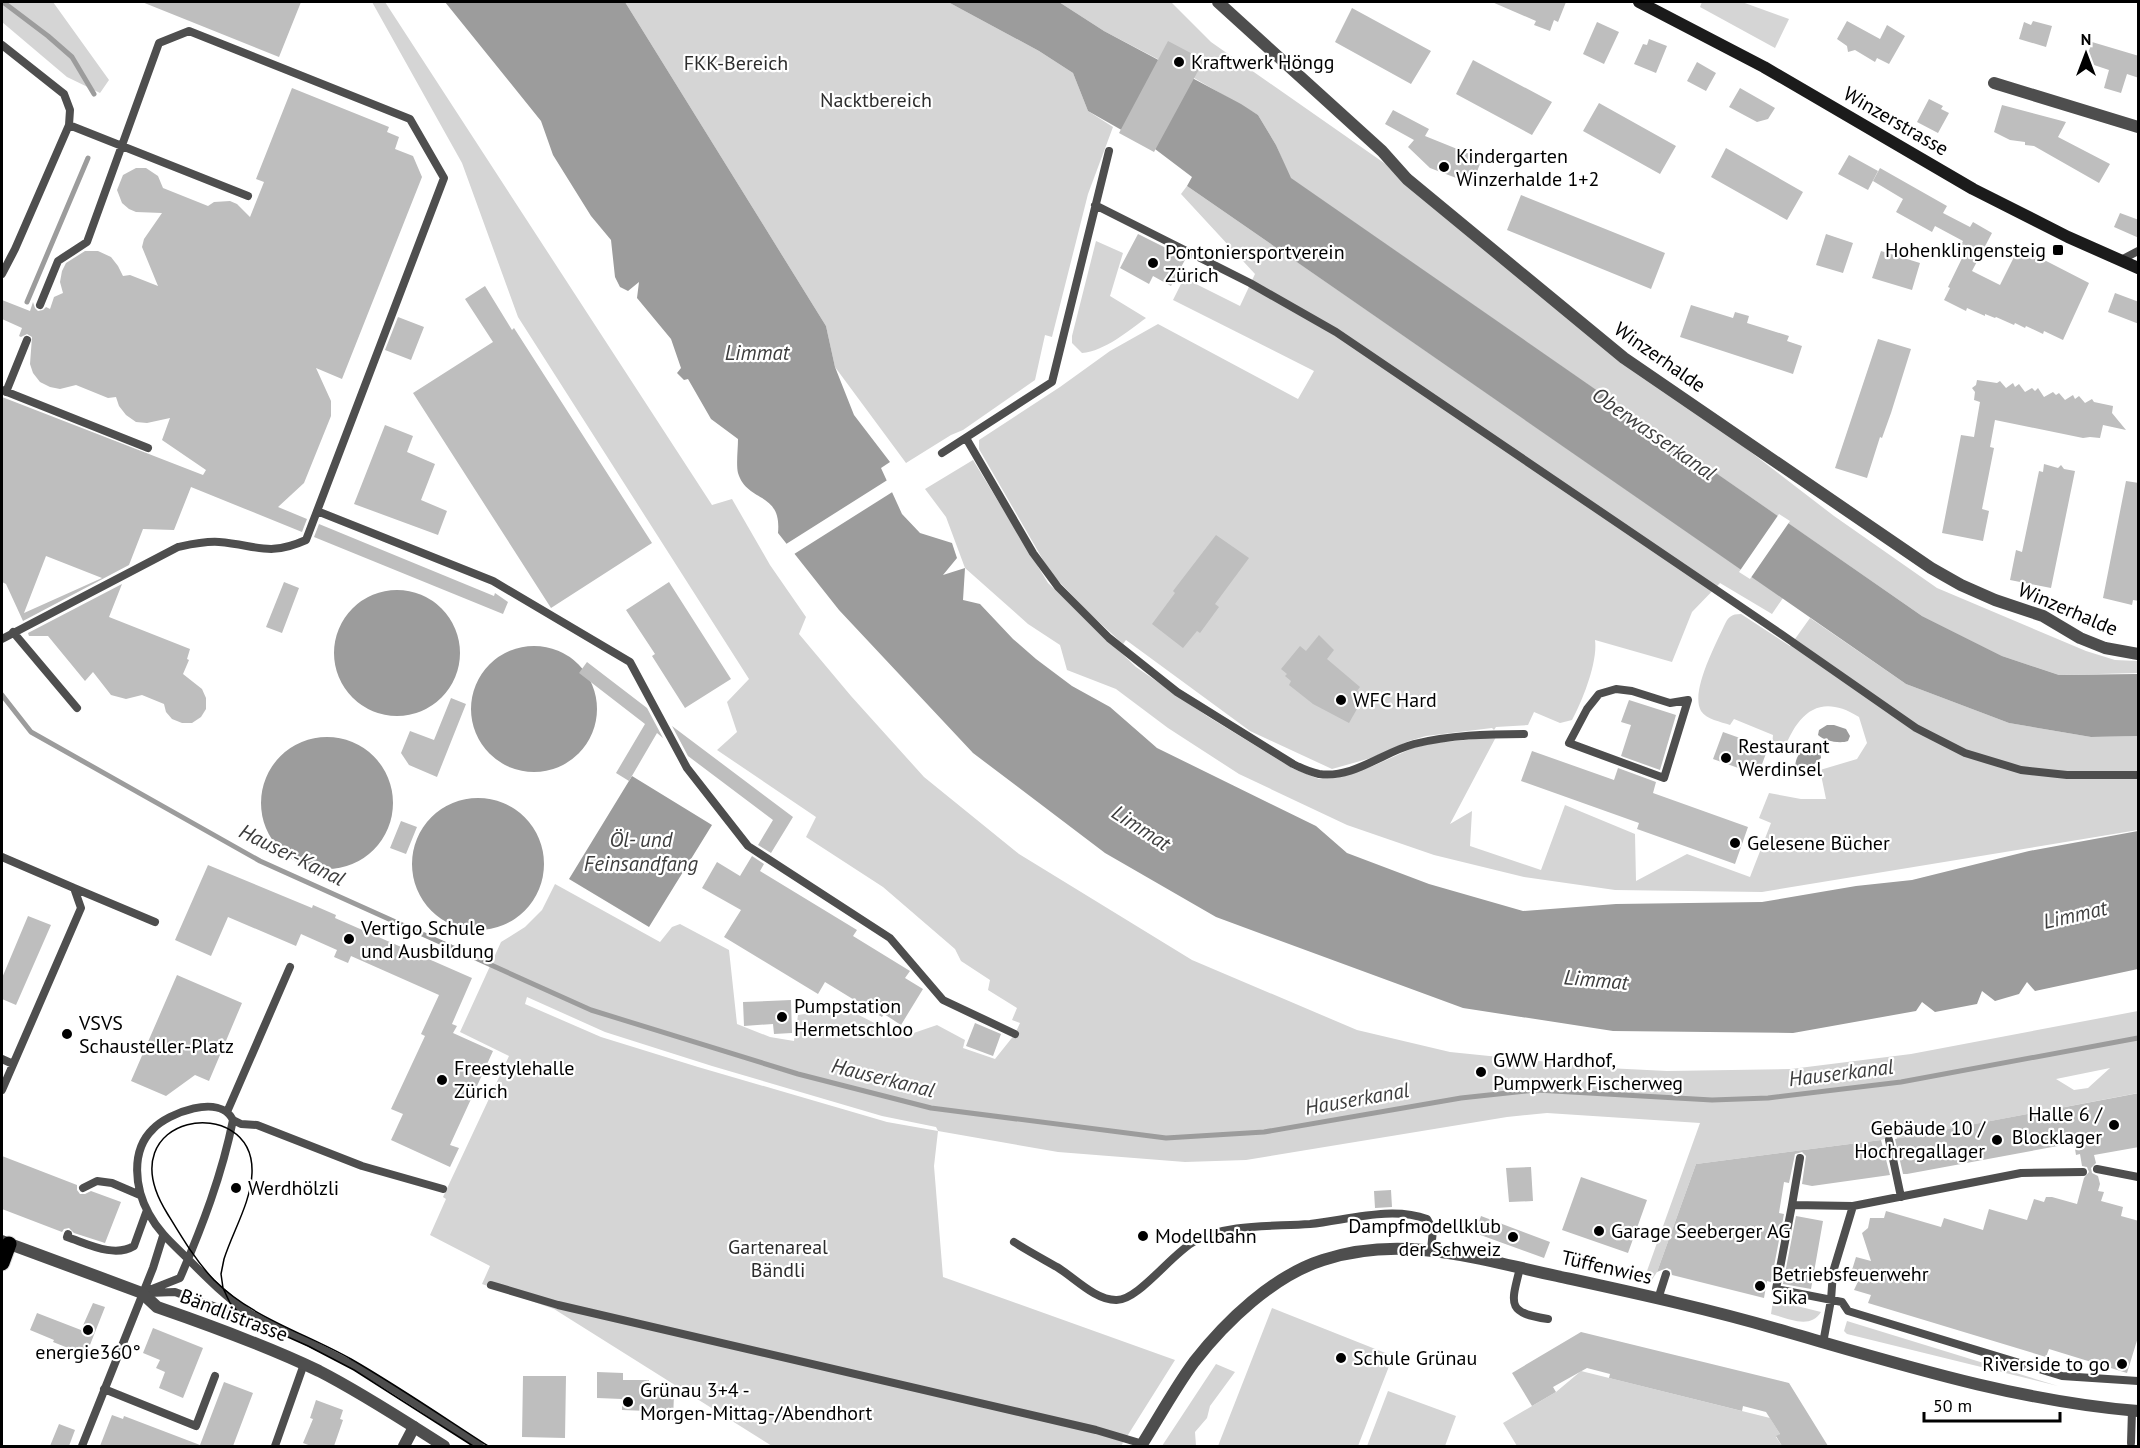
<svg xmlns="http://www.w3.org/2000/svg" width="2140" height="1448" viewBox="0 0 2140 1448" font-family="'PT Sans',sans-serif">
<rect width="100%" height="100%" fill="#fff"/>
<!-- green -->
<path fill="#d5d5d5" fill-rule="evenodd" d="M2 2H53L109 80 100 93 67 77 2 22Z
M372 2H385L712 505 732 499 770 565 806 617 799 634 851 696 924 777 1019 854 1192 960 1357 1030 1450 1052 1607 1068 1667 1071 1791 1069 1911 1054 2138 1011V1093L1901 1138 1898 1143 1895 1130 1887 1131 1888 1138 1881 1140 1696 1164 1657 1272 1649 1284 1643 1282 1700 1123 1547 1113 1507 1117 1246 1160 1185 1162 1058 1152 938 1131 934 1166 943 1277 1175 1360 1121 1446H772L554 1309 482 1284 490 1266 430 1235 446 1199 443 1197 509 1056 460 1032 501 942 525 927 542 910 555 884 660 942 672 927 680 924 729 950 737 1024 770 1037 794 1041 798 1015 845 1008 902 1037 937 1025 965 1040 963 1048 995 1059 1015 1034 1020 1023 1012 1020 1017 1008 988 990 990 980 961 961 955 949 883 887 806 837 816 817 717 750 737 732 727 702 749 679 518 317 462 163ZM527 997 605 1032 712 1066 882 1116 936 1127 938 1131 887 1122 698 1067 601 1037 525 1004ZM2110 1068 2088 1088 2074 1090 2056 1079Z
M625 2H948L1039 51 1073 73 1088 111 1113 127 1088 194 1052 337 1045 335 1035 380 963 430 951 435 906 463 835 367 826 326Z
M1059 2H1171L1211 42 1407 179 1542 292 1834 516 1937 588 2086 651 2115 660 2138 661V673L2059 675 2002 656 1922 616 1290 178 1276 145 1258 115 1194 78 1104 31Z
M1702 2H1742L1789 19 1775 48 1700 7Z
M1187 186 1783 598 1772 614 1720 583 1692 612 1672 662 1595 640C1598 661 1583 700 1572 720L1560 723 1534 712 1528 725 1496 727 1494 730 1492 728 1426 736 1409 741 1371 758 1332 769 1250 731 1126 640 1123 644 1088 612 1050 572 979 449V440L1060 387 1110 351 1158 324 1298 399 1314 371 1173 300 1184 278 1240 306 1255 274 1181 194Z
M1096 241 1123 253 1110 296 1146 318C1128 331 1105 351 1082 353L1072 343V336Z
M973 460 1048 583 1136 667 1207 716 1292 768 1319 779 1337 778 1373 766 1413 748 1434 743 1496 737 1450 824 1472 811 1470 846 1541 870 1565 805 1635 834 1636 881 1687 854 1750 877 1771 823 1759 818 1769 793 1801 799H1826L1820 770 1857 759 1867 743 1859 717C1818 691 1796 715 1782 755L1772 745 1773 735 1734 719 1730 725C1721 722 1706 719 1701 711 1690 692 1716 644 1724 626 1728 617 1731 614 1741 614L1790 646 1810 618 1906 684 2009 723 2091 737 2138 736V830L1762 892 1615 890 1524 877 1434 855 1347 825 1239 774 1168 728 1116 689 1067 670 1060 645 1028 624 965 568 946 517 925 489Z
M1773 1300 1821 1312C1810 1330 1788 1318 1771 1314Z
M1272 1308 1393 1356 1358 1446H1218Z
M1847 1321 2058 1386 1847 1334 1844 1331Z
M1216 1364 1235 1372 1210 1406 1207 1418 1195 1432 1196 1446H1162Z
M1581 1371 1770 1418 1780 1434 1776 1437 1782 1446H1517L1503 1423 1556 1392Z
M1388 1391 1456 1416 1445 1446H1367Z"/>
<!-- water -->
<path fill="#9c9c9c" d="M445 2H625L826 326 835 367 854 415 890 462 881 468 902 514 920 533 952 543 957 558 943 575 965 568 963 600 980 604 1013 639 1036 659 1072 686 1110 707 1157 748 1316 826 1347 853 1429 884 1523 911 1616 904 1762 902 1856 886 1912 880 2029 851 2138 831V969L2035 991 2027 982 2019 994 1995 1001 1982 991 1977 1004 1935 1012 1922 1002 1916 1011 1793 1033 1613 1031 1463 1008 1216 917 1105 853 973 753 839 610 778 533C782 491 747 503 738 473 736 464 738 449 738 439L711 419 688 379 684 380 677 373 681 368 671 339 637 298 639 282 628 291 620 287 615 277 611 240 591 216 553 155 541 121Z
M948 2H1059L1104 31 1241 104 1258 115 1276 145 1291 178 1922 616 2002 656 2059 675 2138 674V736L2091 737 2009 723 1906 684 1187 186 1192 177 1155 149 1088 111 1073 73 1039 51Z
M334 653a63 63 0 1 1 126 0a63 63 0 1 1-126 0Z
M471 709a63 63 0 1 1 126 0a63 63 0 1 1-126 0Z
M1827 725H1834L1846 729 1850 736 1848 741C1840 744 1824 741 1818 735L1819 730Z
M261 803a66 66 0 1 1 132 0a66 66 0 1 1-132 0Z
M1810 746H1816L1820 749 1821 758 1803 774 1799 773 1795 767C1796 756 1800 751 1810 746Z
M632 776 712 825 649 927 569 879Z
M412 864a66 66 0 1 1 132 0a66 66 0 1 1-132 0Z"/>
<!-- pier -->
<path fill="#fff" d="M889 479 894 491 791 556 783 546Z
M1779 514 1790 521 1750 579 1739 572Z"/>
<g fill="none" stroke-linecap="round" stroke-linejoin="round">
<!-- stream -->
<path stroke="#9c9c9c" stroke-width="5" d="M3 2 48 36 72 57 94 94
M27 302 88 158
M2 695 31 732 260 861 591 1010 798 1074 931 1108 1166 1138 1264 1132 1461 1098 1536 1090 1712 1100 1768 1098 1901 1082 2138 1038"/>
</g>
<!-- building -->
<path fill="#bebebe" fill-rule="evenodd" d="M142 2H301L279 57Z
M1492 2H1566L1558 22 1554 20 1550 31 1534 25 1536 21Z
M1352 8 1431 51 1411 84 1335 42Z
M1847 21 1880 39 1887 25 1905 36 1889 64 1877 58 1875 62 1855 50 1848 52 1847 46 1837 39Z
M2033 21 2052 26 2046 47 2019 39 2024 22 2031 25Z
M1597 22 1619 32 1604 64 1583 54Z
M1649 39 1667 46 1656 73 1634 64 1643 44 1647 45Z
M1168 41 1204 60 1154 152 1119 133Z
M2092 42 2139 56V78L2127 74 2121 93 2104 88 2109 70 2085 62Z
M1473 60 1552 102 1532 135 1456 94Z
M1697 62 1716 73 1706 91 1687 81Z
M292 88 389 127 387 132 399 137 395 149 413 156 422 177 342 379 316 368 331 401V416L304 483 278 507 307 519 302 532 191 487 174 530 143 529 129 565 23 621 6 584 2 582V397L203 475 206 470 162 440 170 418 147 423 136 422 126 415 119 406 116 397 108 398 76 385 60 389 50 387 40 382 33 373 30 364 32 337 27 334 21 337 19 336 22 328 2 319V300L30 311 33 302 35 308 38 311 43 310 46 307 50 309 54 297 63 293 60 282 62 271 66 263 85 251H98L111 257 118 266 123 276 130 275 158 286 142 247 144 239 162 213 136 212 129 209 122 203 117 190 123 175 136 168H146L158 176 163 188 208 206 214 202 230 201 237 204 250 217 264 182 256 179ZM46 556 102 578 24 613Z
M1740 88 1775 108 1768 119 1757 122 1729 107Z
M1929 99 1943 106 1941 109 1949 113 1938 133 1917 122Z
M1599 103 1676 146 1660 174 1583 131Z
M2002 105 2066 122 2058 137 2110 164 2099 183 2034 146 2025 145V142L2010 140 1994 132Z
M1393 110 1429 129 1425 136 1482 159 1472 184 1430 168 1408 147 1414 140 1385 124Z
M1726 148 1803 192 1787 220 1711 177Z
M1849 155 1878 171 1868 190 1838 174Z
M1880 168 1947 206 1943 213 1970 227 1973 222 1992 233 1972 271 2000 285 2019 247 2089 283 2063 340 2044 331 2043 334 2026 326 2025 328 2015 323 2014 325 1996 317 1995 318 1985 314V316L1967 308 1966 311 1944 300 1950 288 1948 287 1966 250 1960 247 1963 241 1935 226 1932 232 1896 212 1903 199 1873 181Z
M1521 195 1665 253 1651 289 1507 230Z
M2120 213 2139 220V238L2114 227Z
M1138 234 1186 258 1171 286 1153 276 1149 284 1120 268Z
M1826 234 1853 243 1843 273 1816 265Z
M1881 251 1920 263 1912 290 1872 278Z
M485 286 512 330 514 328 652 543 551 608 413 393 493 342 465 299Z
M2115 293 2139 302V324L2108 312Z
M1691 305 1733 318 1735 312 1749 316 1747 323 1789 336 1787 341 1802 346 1793 374 1680 337Z
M398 317 424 327 411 360 385 350Z
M1878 339 1911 349 1891 413 1882 438 1880 437 1867 478 1835 468Z
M1977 380 1997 383 2000 381 2006 388 2013 383 2015 387 2019 384 2025 392 2032 388 2035 391 2038 388 2044 397 2053 392 2056 395 2059 393 2065 400 2073 395 2075 399 2079 396 2085 403 2092 399 2094 402 2113 406 2112 413 2126 430 2103 425 2100 438 2090 437 2083 438 1995 420 1990 447 1994 448 1982 509 1989 511 1983 541 1942 533 1961 435 1974 437 1980 402 1974 400 1975 392 1972 388 1976 385Z
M385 425 413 436 407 452 435 464 421 500 447 511 438 535 354 504Z
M2044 464 2058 468 2061 465 2064 469 2075 471 2051 588 2010 580 2016 550 2022 552 2039 471 2043 472Z
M2126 481 2139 483V601L2133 600 2132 605 2103 598Z
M319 524 494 596 495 593 508 602 503 614 314 537Z
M1216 535 1249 558 1215 604 1219 607 1200 633 1197 631 1183 648 1152 624 1175 593 1173 591Z
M284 582 299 588 282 633 266 627Z
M669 582 731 679 685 708 652 656 655 654 626 610Z
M122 584 109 617 190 649 187 659 189 660 183 674 202 689 206 698V709L201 717 192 723H182L172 719 166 712 164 704 142 695 126 699 111 695 93 672 85 681 48 636H29L28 633Z
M1319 635 1334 650 1327 659 1360 687 1357 691 1365 695 1349 723 1313 704 1289 685 1291 681 1285 676 1287 674 1281 669 1300 646 1306 651Z
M587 662 647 708 663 738 657 733 629 781 616 773 645 724 579 673Z
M451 698 466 704 437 777 409 765 401 753 410 731 434 740Z
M1629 700 1676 715 1660 770 1621 756 1631 725 1621 722Z
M672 726 793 817 771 853 758 845 773 820 688 756Z
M1723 732 1768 748 1758 775 1713 759Z
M1532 751 1614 780 1618 768 1656 782 1653 793 1748 827 1735 864 1637 829 1639 823 1521 781Z
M401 821 417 827 406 854 390 848Z
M752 856 764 864 760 871 857 930 853 936 910 971 905 978 923 989 901 1025 884 1014 882 1017 825 982 818 994 724 937 741 910 702 888 717 862 740 876Z
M208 865 312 908 313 905 336 915 335 918 472 978 452 1024 457 1026 453 1033 493 1051 450 1145 459 1148 450 1167 391 1140 403 1114 391 1109 425 1036 421 1034 439 995 351 956 348 963 334 957 337 950 301 934 296 946 228 917 211 956 175 940Z
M28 916 51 925 16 1005 2 999V978Z
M177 975 242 1003 209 1081 195 1075 166 1096 131 1081Z
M791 1000 792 1033 774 1034 773 1024 744 1026 743 1002Z
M975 1023 1001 1034 993 1056 966 1046Z
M2139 1093V1147L2094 1155 2096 1163 2091 1168 2092 1173 2098 1176 2100 1184 2098 1191 2104 1192 2101 1201 2123 1207 2121 1216 2139 1221V1334L2127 1373 2049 1349 2046 1357 1868 1303 1871 1295 1854 1290 1862 1273 1852 1270 1856 1257 1871 1261 1862 1233 1868 1228 1870 1218H1884L1886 1211 1941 1227 1944 1218 1983 1230 1989 1209 2027 1220 2034 1199 2044 1202 2046 1197H2052L2077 1204 2084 1178 2089 1172 2087 1167 2082 1166 2080 1154 2076 1155 2074 1143 1907 1174H1903L1895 1139Z
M1881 1140 1890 1175 1812 1186 1802 1184 1806 1156 1802 1152 1795 1154 1789 1183 1784 1182 1779 1213 1784 1214 1771 1282 1767 1281 1764 1298 1672 1275 1671 1270 1667 1268 1657 1272 1696 1164Z
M2 1156 77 1185V1190L80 1194H85L91 1191 121 1202 105 1243 74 1233 69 1228 64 1229 62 1232 2 1209Z
M1531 1167 1533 1201 1509 1202 1506 1168Z
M1581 1177 1647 1200 1628 1253 1562 1230Z
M1391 1190 1392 1207 1375 1208 1374 1191Z
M1481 1216 1550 1242 1544 1258 1475 1233Z
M1796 1216 1823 1221 1811 1289 1783 1284Z
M93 1303 105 1307 86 1355 53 1342 54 1340 30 1330 37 1313 81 1330Z
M153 1328 203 1348 183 1398 159 1388 165 1372 156 1368 160 1360 143 1353Z
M1581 1332 1789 1383 1828 1446H1782L1776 1436 1780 1434 1766 1412 1743 1406 1742 1411 1609 1378 1610 1374 1587 1368 1553 1387 1556 1392 1532 1406 1512 1373Z
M597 1372 623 1373V1380H649V1394H674L673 1420H648V1411L622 1410V1399L597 1398Z
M523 1376H566L565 1438 522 1437Z
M224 1382 253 1393 233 1446H100L112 1415 123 1419 124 1416 200 1445Z
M316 1400 343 1410 340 1419 343 1420 334 1446H311L303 1443 313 1419 310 1418Z
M59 1424 75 1430 69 1446H50Z"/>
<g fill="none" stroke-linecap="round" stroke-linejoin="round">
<!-- primary casing -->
<g stroke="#dbdbdb" stroke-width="17">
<path id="primary" d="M2 1263 9 1244"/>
</g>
<!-- service -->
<path stroke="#4e4e4e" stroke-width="8" d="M2 45 64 94 70 110 69 125 15 249 2 274
M69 125 248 196
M1095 205 1250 283 1336 332 1781 634 1916 728 1965 753 2021 770 2067 775H2138
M2121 260 2138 251
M2 390 148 448
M6 392 27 340
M966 438 1033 553 1058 587 1109 638 1177 692 1293 764C1301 768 1310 772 1319 774 1353 779 1383 752 1414 744 1450 735 1487 734 1524 734
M942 453 1052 382 1109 151
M317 511 493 581 630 662 687 768 748 846 890 938 943 1000 1015 1034
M13 632 77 708
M2 639 178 547C192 544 205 541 219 542 257 545 268 557 306 540L444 178 410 119 189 31 159 43 87 242 58 261 40 305
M1616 689 1632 691 1670 703 1688 700 1664 778 1569 743 1587 709 1599 694Z
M2 857 74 888 81 908 2 1090
M74 888 155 922
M2 1059 13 1064
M227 1112 290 967
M233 1120 241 1124 257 1125 362 1166 443 1189
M1889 1140 1901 1197
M2097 1169 2138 1177
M83 1188 97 1181 112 1183 140 1195
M1792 1205 1800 1158
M1853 1206 1792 1205 1776 1289 1842 1302 1848 1311 2062 1376 2138 1381
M68 1234 67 1237C88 1244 114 1258 134 1246L147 1210
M1014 1242C1028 1251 1043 1259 1057 1267 1075 1278 1095 1300 1116 1300 1138 1301 1172 1253 1195 1241 1229 1223 1272 1227 1310 1224 1348 1220 1391 1206 1427 1219L1433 1230 1431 1250
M1520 1268C1511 1304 1506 1313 1548 1319
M491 1285 558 1305 1096 1430 1143 1444
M142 1293 180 1278C202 1227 222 1175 233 1120 220 1093 168 1113 153 1129 130 1151 135 1189 149 1214 160 1234 174 1245 190 1261 208 1279 227 1298 248 1312 261 1321 275 1326 289 1333 312 1344 335 1355 358 1368 400 1392 440 1420 480 1446
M148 1293 175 1292 216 1307 246 1313
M1658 1299 1666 1274
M1823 1343 1831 1300 1833 1272 1853 1206 2021 1173 2083 1172
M104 1389 196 1426 215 1376
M2131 1443 2132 1410
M82 1446 153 1268 163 1236
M275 1446 304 1364"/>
<!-- minor -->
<path stroke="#4e4e4e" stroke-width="12" d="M1218 2 1382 151 1407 179 1624 358 1931 568 1961 585 1995 600 2043 616 2080 638 2105 648 2138 654
M1994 83 2138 127
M404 1446 414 1427
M1141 1446C1158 1419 1175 1388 1194 1362 1226 1321 1273 1276 1323 1260 1403 1234 1478 1259 1557 1276 1630 1292 1705 1308 1777 1329 1896 1363 2015 1401 2138 1411"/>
<!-- tertiary -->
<path stroke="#4e4e4e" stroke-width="12" d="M2 1241 142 1293 157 1307C212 1326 267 1346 319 1371 362 1393 403 1420 444 1446"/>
<!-- secondary -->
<path stroke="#1b1b1b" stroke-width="12" d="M1639 2 1764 67 1973 189 2068 237 2138 268"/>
<!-- primary -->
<use href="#primary" stroke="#000" stroke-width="15"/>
<!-- tram -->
<path stroke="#000" stroke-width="1.5" d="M473 1446 354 1370 308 1346 254 1322 239 1313 230 1303 223 1288 221 1274 224 1259C233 1231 251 1202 252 1173 255 1091 105 1113 167 1213 181 1236 195 1260 214 1280 252 1318 305 1333 351 1359 398 1386 443 1417 488 1446"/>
</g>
<!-- markers -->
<g fill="#000" stroke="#fff" stroke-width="2">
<circle cx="1179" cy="62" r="6"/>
<circle cx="1444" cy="167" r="6"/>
<rect x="2052" y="244" width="12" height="12" rx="3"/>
<circle cx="1153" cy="263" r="6"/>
<circle cx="1341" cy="700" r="6"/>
<circle cx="1726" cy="758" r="6"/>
<circle cx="1735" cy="843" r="6"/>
<circle cx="349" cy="939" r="6"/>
<circle cx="782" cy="1017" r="6"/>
<circle cx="67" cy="1034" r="6"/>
<circle cx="1481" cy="1072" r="6"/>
<circle cx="442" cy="1080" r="6"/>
<circle cx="2114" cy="1125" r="6"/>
<circle cx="1997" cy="1140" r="6"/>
<circle cx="236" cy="1188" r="6"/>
<circle cx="1599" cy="1231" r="6"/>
<circle cx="1143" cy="1236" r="6"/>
<circle cx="1513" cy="1237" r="6"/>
<circle cx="1760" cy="1286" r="6"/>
<circle cx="88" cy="1330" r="6"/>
<circle cx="1341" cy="1358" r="6"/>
<circle cx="2122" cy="1364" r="6"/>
<circle cx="628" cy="1402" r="6"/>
</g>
<g text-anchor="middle" stroke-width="4.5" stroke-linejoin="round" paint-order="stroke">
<!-- poi labels -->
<g font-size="20" fill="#000" stroke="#fff" text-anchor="start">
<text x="1191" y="69">Kraftwerk Höngg</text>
<text x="1456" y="163">Kindergarten<tspan x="1456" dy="23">Winzerhalde 1+2</tspan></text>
<text x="2046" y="257" text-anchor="end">Hohenklingensteig</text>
<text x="1165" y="259">Pontoniersportverein<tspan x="1165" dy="23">Zürich</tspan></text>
<text x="1353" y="707">WFC Hard</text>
<text x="1738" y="753">Restaurant<tspan x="1738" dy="23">Werdinsel</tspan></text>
<text x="1747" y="850">Gelesene Bücher</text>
<text x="361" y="935">Vertigo Schule<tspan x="361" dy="23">und Ausbildung</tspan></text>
<text x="794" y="1013">Pumpstation<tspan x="794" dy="23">Hermetschloo</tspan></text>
<text x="79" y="1030">VSVS<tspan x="79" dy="23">Schausteller-Platz</tspan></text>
<text x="1493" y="1067">GWW Hardhof,<tspan x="1493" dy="23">Pumpwerk Fischerweg</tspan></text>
<text x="454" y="1075">Freestylehalle<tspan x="454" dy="23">Zürich</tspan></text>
<text x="2102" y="1121" text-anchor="end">Halle 6 /<tspan x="2102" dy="23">Blocklager</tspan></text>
<text x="1985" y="1135" text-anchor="end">Gebäude 10 /<tspan x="1985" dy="23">Hochregallager</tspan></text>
<text x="248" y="1195">Werdhölzli</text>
<text x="1501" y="1233" text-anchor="end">Dampfmodellklub<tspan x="1501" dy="23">der Schweiz</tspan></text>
<text x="1611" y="1238">Garage Seeberger AG</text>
<text x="1155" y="1243">Modellbahn</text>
<text x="1772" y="1281">Betriebsfeuerwehr<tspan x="1772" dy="23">Sika</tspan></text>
<text x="88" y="1359" text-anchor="middle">energie360°</text>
<text x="1353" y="1365">Schule Grünau</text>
<text x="2110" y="1371" text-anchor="end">Riverside to go</text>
<text x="640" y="1397">Grünau 3+4 -<tspan x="640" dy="23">Morgen-Mittag-/Abendhort</tspan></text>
</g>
<!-- park labels -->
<g font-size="20" fill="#2c2c2c" stroke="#fff">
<text x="736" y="70">FKK-Bereich</text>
<text x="876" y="107">Nacktbereich</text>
<text x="778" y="1254">Gartenareal<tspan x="778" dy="23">Bändli</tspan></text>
</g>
<!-- street labels -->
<g font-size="20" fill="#000" stroke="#fff">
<text transform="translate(1896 121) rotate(30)" y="7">Winzerstrasse</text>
<text transform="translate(1660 357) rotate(35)" y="7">Winzerhalde</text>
<text transform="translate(2068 609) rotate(23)" y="7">Winzerhalde</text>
<text transform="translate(1607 1267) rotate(13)" y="7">Tüffenwies</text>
<text transform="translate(234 1315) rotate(21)" y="7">Bändlistrasse</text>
</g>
<!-- water labels -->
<g font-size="21" font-style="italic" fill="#3d3d3d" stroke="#fff">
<text x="757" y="360">Limmat</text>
<text transform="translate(1654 434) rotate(35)" y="7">Oberwasserkanal</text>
<text transform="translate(1141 828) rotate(33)" y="7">Limmat</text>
<text x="641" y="847">Öl- und<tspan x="641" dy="24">Feinsandfang</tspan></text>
<text transform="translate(292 855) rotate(26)" y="7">Hauser-Kanal</text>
<text transform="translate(2075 915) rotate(-13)" y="7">Limmat</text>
<text transform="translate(1596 980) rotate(5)" y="7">Limmat</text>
<text transform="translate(1841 1073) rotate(-7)" y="7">Hauserkanal</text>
<text transform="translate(883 1078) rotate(14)" y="7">Hauserkanal</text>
<text transform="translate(1357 1099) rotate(-10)" y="7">Hauserkanal</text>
</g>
</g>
<!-- border -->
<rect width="2140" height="1448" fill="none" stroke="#000000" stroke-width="6"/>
<!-- north arrow -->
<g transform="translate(2086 54)" stroke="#ffffff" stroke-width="4.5" paint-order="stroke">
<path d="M0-4.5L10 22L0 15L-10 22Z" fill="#000000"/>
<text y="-9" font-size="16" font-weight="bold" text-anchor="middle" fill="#000000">N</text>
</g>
<!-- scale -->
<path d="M1924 1412v9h136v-9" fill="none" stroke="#000000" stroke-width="3"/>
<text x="1933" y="1412" font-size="18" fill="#000000" stroke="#ffffff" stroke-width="4.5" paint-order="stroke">50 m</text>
</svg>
